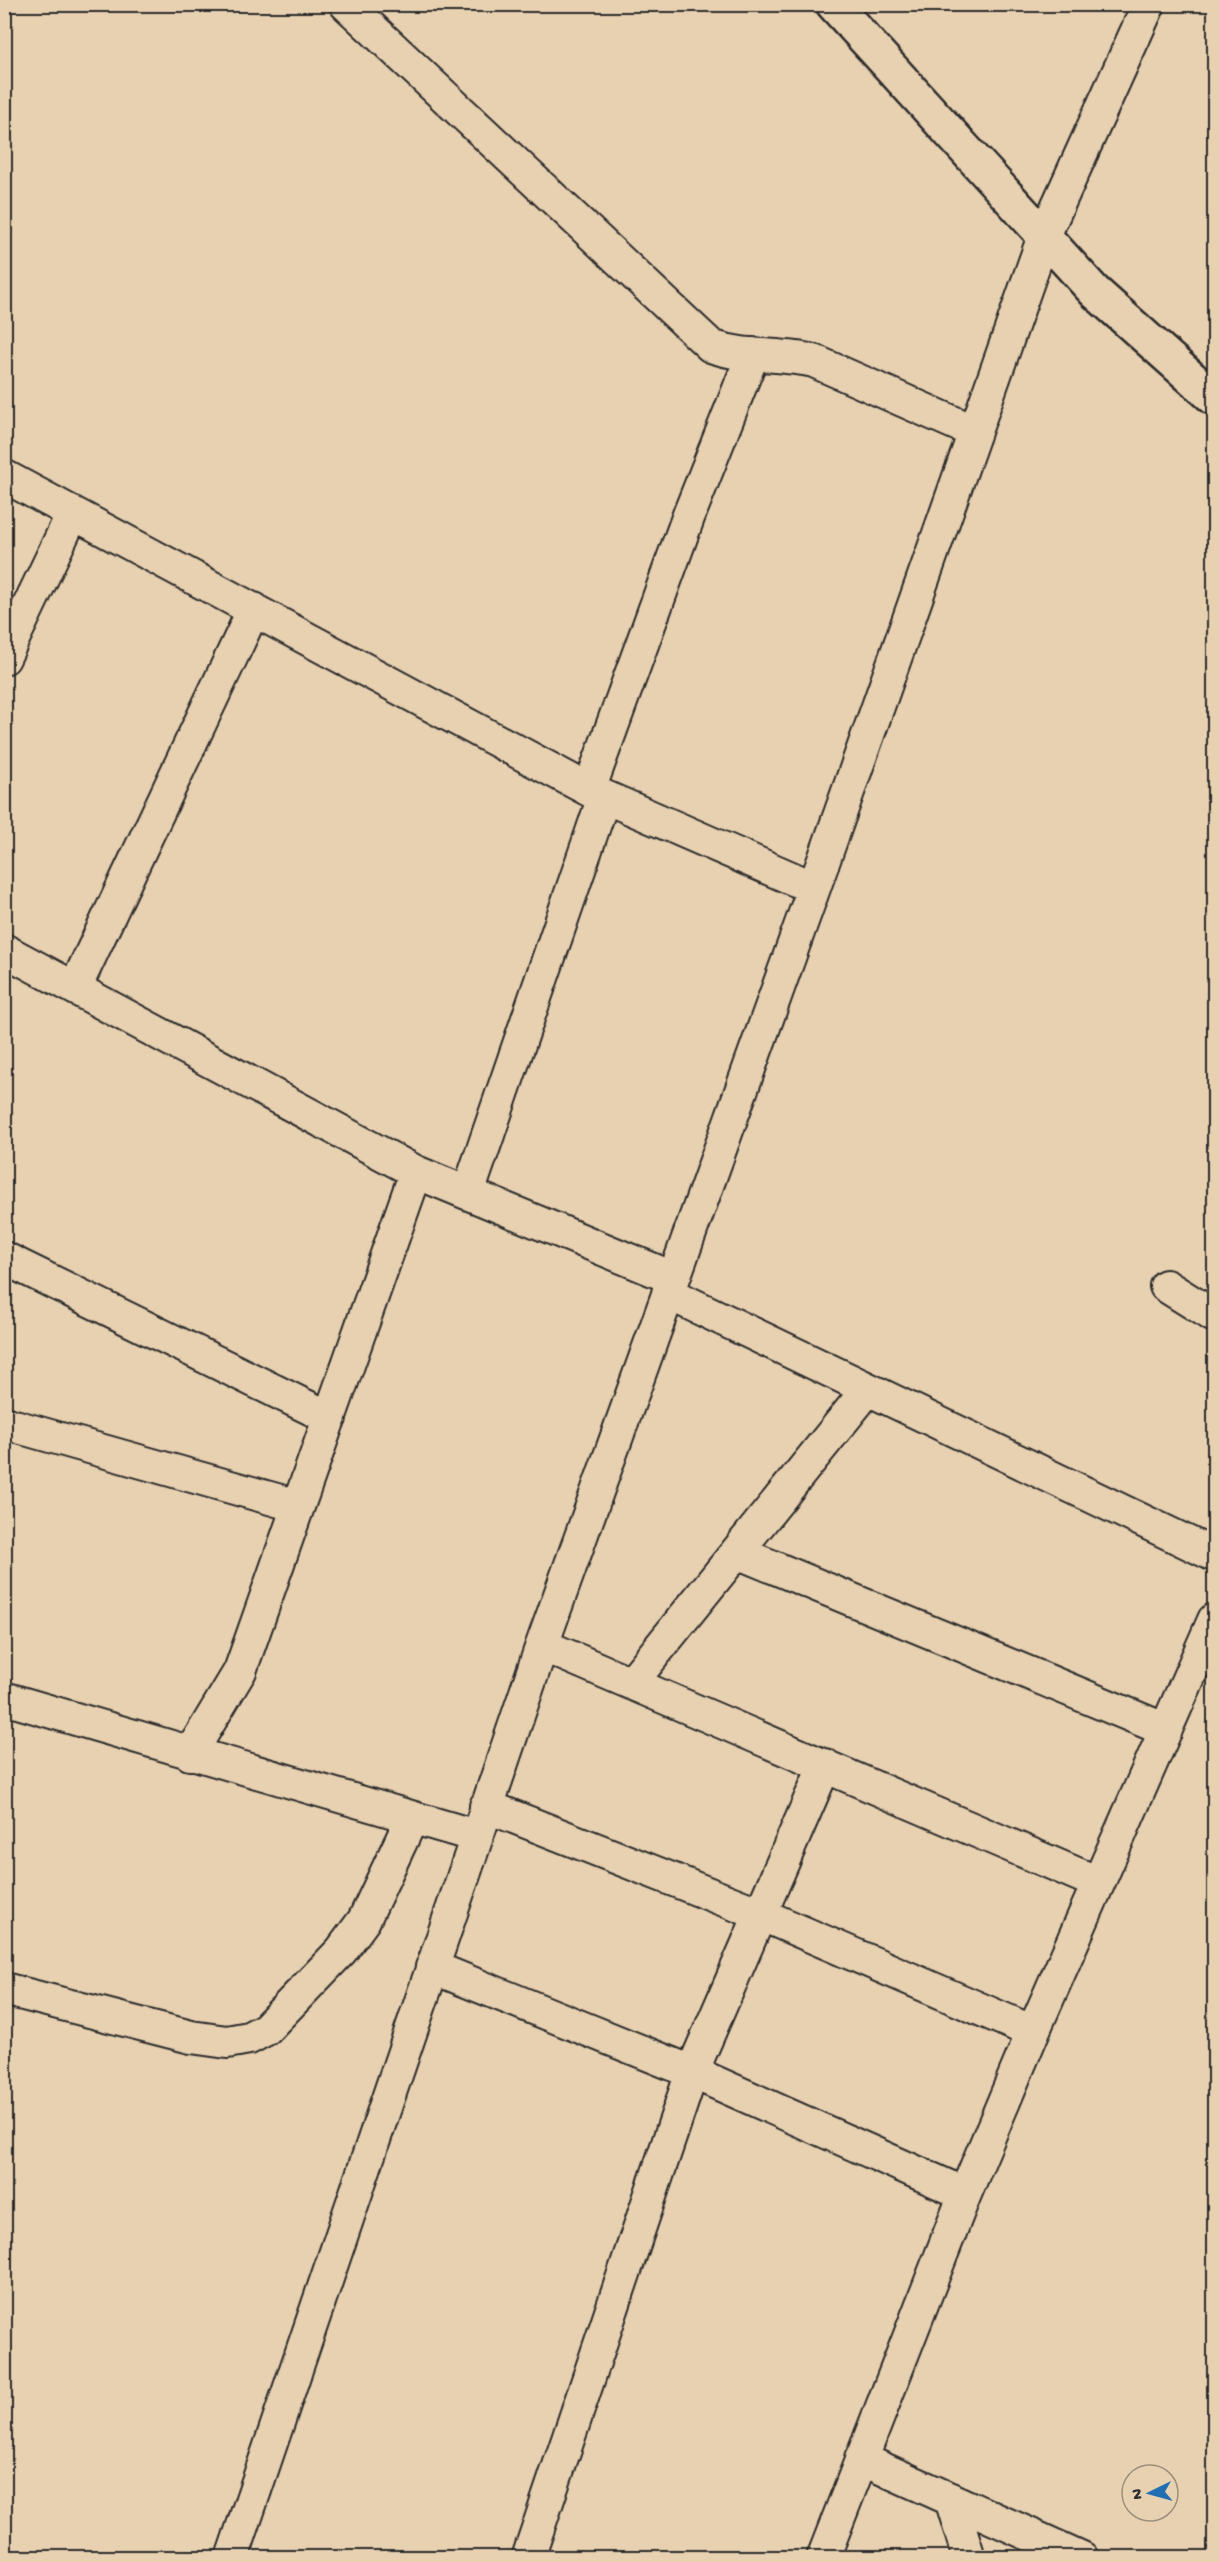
<svg xmlns="http://www.w3.org/2000/svg" width="1219" height="2562" viewBox="0 0 1219 2562" font-family="'Gochi Hand',sans-serif">
<rect width="100%" height="100%" fill="#e8d1b1"/>
<filter id="ink" filterUnits="userSpaceOnUse"><feTurbulence type="fractalNoise" baseFrequency=".0167" numOctaves="2"/><feDisplacementMap in="SourceGraphic" scale="12" xChannelSelector="R" yChannelSelector="G"/><feConvolveMatrix kernelMatrix="1 2 1 2 8 2 1 2 1" color-interpolation-filters="sRGB"/></filter>
<g filter="url(#ink)">
<g fill="none" stroke-linecap="round" stroke-linejoin="round">
<!-- minor casing -->
<g stroke="#2b2b2b" stroke-width="36">
<path id="minor" d="M346 4 711 346C744 358 780 353 814 361L975 432
M4 476 589 790 814 888
M4 658 73 513
M589 790 689 515 753 354
M4 950 416 1172 673 1278
M75 988 254 609
M468 1193 604 797
M4 1258 330 1418
M1166 1286 1214 1316
M668 1293 1214 1555
M4 1423 298 1506
M737 1552 1166 1730
M542 1645 1098 1883
M631 1683 868 1389
M4 1698 476 1836
M190 1754 240 1671 416 1172
M486 1806 760 1914 1033 2032
M432 1967 692 2072 965 2194
M4 1989 191 2037 227 2042 249 2038 266 2029 341 1951 364 1920 412 1818
M861 2459 1082 2558
M951 2499 969 2558
M232 2558 542 1645 814 888 1044 236 1149 4
M528 2558 692 2072 825 1765
M823 2558 965 2194 1033 2032 1214 1620"/>
</g>
<!-- tertiary casing -->
<g stroke="#2b2b2b" stroke-width="38">
<path id="tertiary" d="M833 4 1094 291 1214 398"/>
</g>
<!-- minor -->
<use href="#minor" stroke="#e8d1b1" stroke-width="32"/>
<!-- tertiary -->
<use href="#tertiary" stroke="#e8d1b1" stroke-width="33"/>
</g>
</g>
<!-- margin -->
<rect width="1219" height="2562" fill="none" stroke="#e8d1b1" stroke-width="24"/>
<rect x="12" y="12" width="1195" height="2538" fill="none" stroke="#2b2b2b" stroke-width="2" filter="url(#ink)"/>
<!-- north arrow -->
<g transform="translate(1150 2493) rotate(265)"><circle r="28" fill="#e8d1b1" stroke="#9c8f7b" stroke-width="1.5"/>
<path d="M0-4.5L10 22L0 15L-10 22Z" fill="#1f6fb2"/>
<text y="-9" font-size="16" font-weight="bold" text-anchor="middle" fill="#2b2b2b">N</text>
</g>
</svg>
